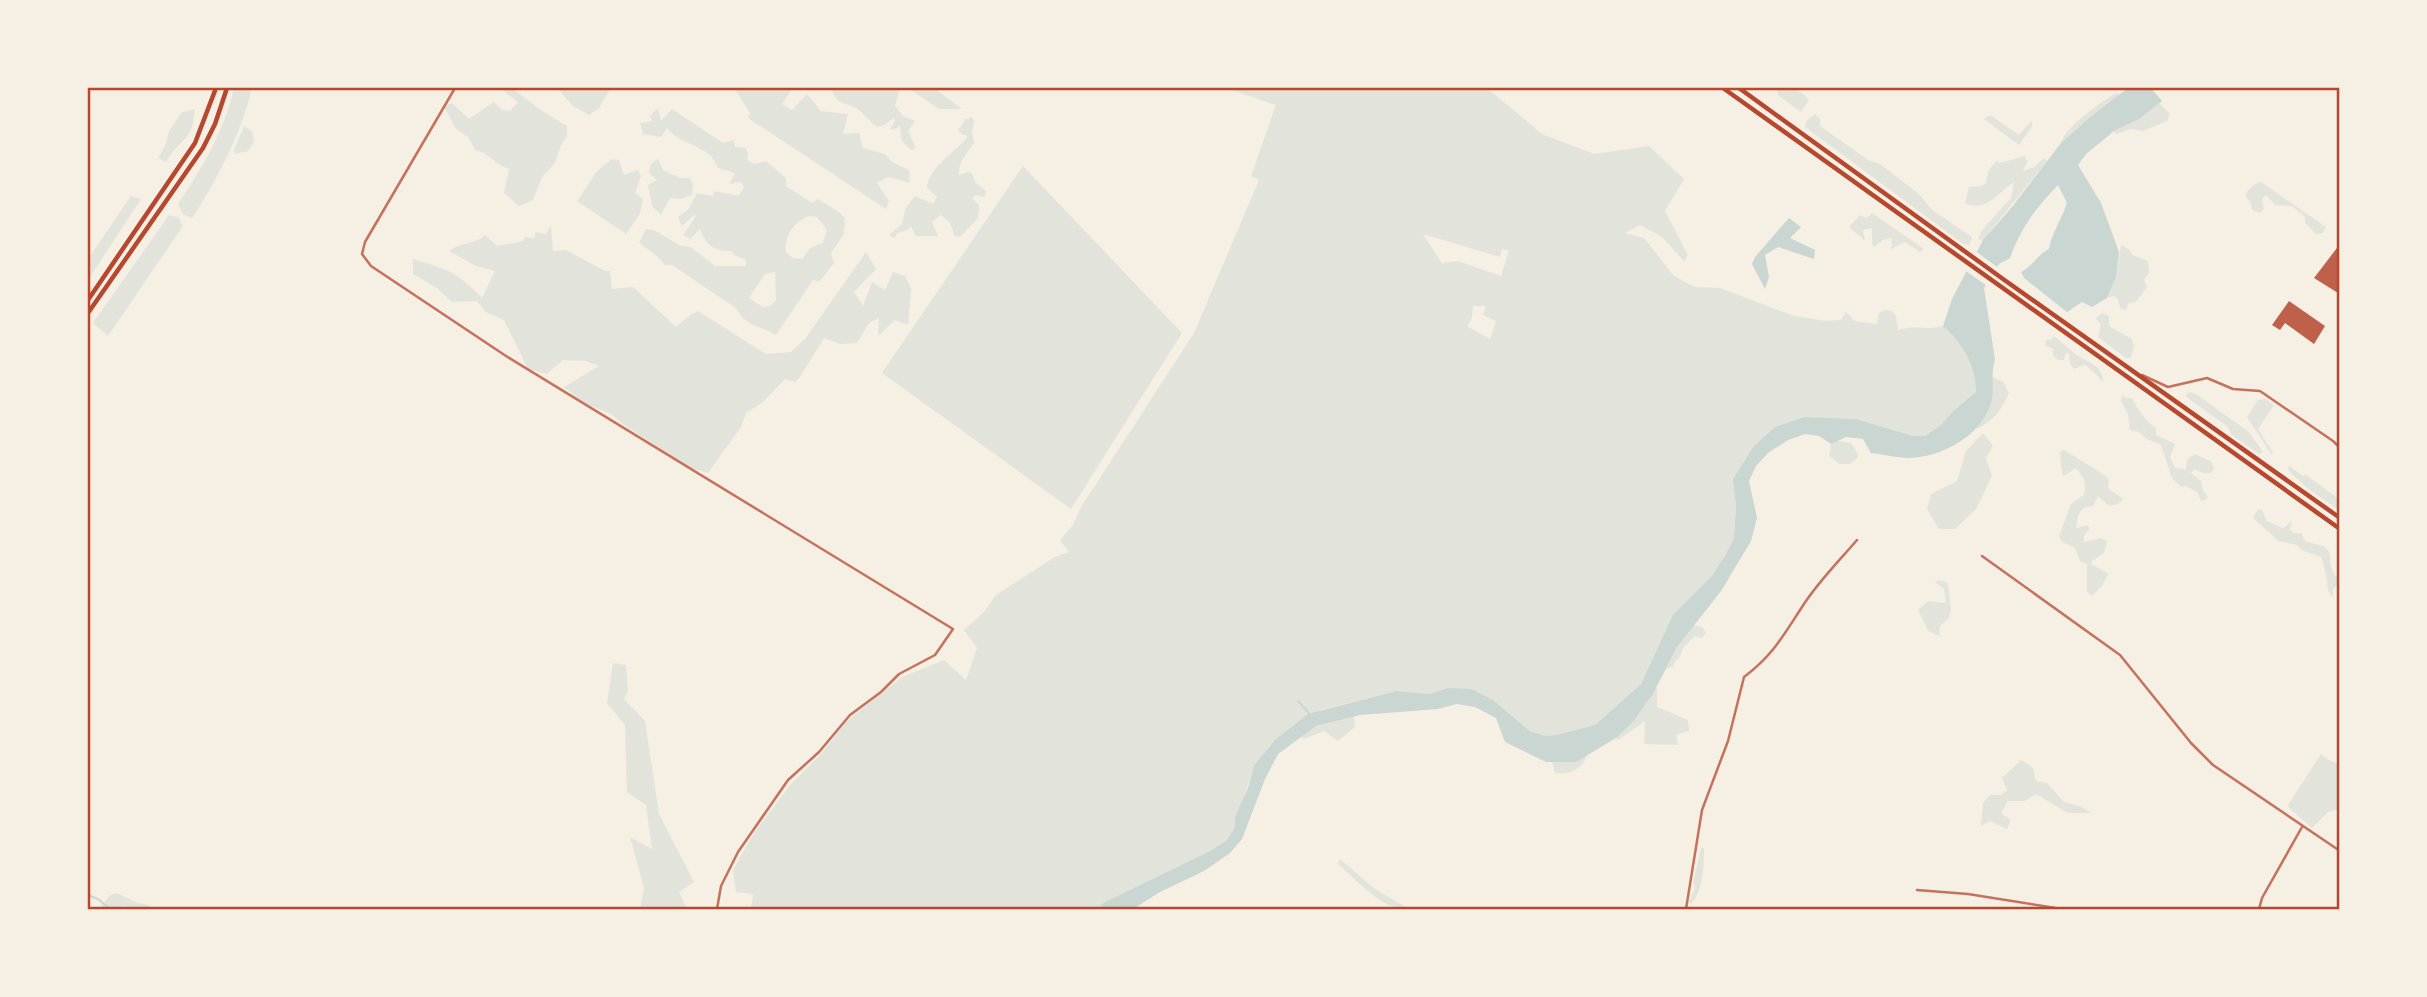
<svg xmlns="http://www.w3.org/2000/svg" width="2427" height="997" viewBox="0 0 2427 997" font-family="Rubik,sans-serif">
<rect width="100%" height="100%" fill="#f6efe4"/>
<!-- green -->
<path fill="#e2e4dc" fill-rule="evenodd" d="M234 88H252C243 129 216 183 192 218L183 214 178 204C203 167 224 131 234 88Z
M500 88H512L542 111 567 126V136L560 147 555 163 542 177 533 200 519 206 504 193 509 169C493 164 492 154 475 150L469 138 456 129 444 106 452 103 469 119 494 102 502 110 510 111 518 102Z
M557 88H611L599 108 589 115 573 106Z
M734 88H793L782 104 792 110 807 94 821 111 848 114 843 134 859 133 863 148 885 154 892 162 909 170 910 183 888 177 877 183 889 201 886 209 748 118 750 113Z
M831 88H900L895 106 903 116 915 121 908 131 916 148 911 150 902 141 900 126 893 130 890 129 895 121 894 118 884 125 877 127C870 122 866 116 860 111 846 99 839 110 831 88Z
M908 88H934L962 109H939Z
M1226 88H1487L1542 134 1594 154 1649 146 1684 179 1665 211 1688 255 1684 261 1662 237 1640 225 1625 233 1644 238 1674 276 1695 287 1720 288 1794 316 1826 321 1841 320 1846 312 1855 321 1877 324 1879 313 1885 310 1892 311 1896 316 1898 330C1917 324 1926 331 1943 326 1962 343 1976 365 1976 392L1952 412 1941 425 1925 436H1913L1856 419 1804 417 1792 421 1775 427 1733 479 1736 507 1734 538 1726 554 1711 577 1673 616 1641 684 1595 725 1556 735 1545 736 1530 731 1493 700 1448 688 1430 694 1396 691 1321 710 1276 739 1254 765 1235 827 1227 840 1210 851 1105 902 1097 909H935L924 907 918 909H751L753 894 736 892 733 870 754 833 791 784 821 754 846 722 902 677 944 660 966 680 977 648 964 630 984 612 996 595 1055 557 1069 552 1060 540 1073 525 1081 507 1194 333 1259 180 1251 176 1276 105ZM1423 234 1500 257 1502 249 1509 251 1501 276 1458 261 1442 263ZM1473 306H1486L1483 315 1496 321 1490 339 1467 326 1472 318Z
M1772 88C1788 87 1799 87 1809 100L1801 112 1778 95 1777 91Z
M2116 93 2121 95 2089 118 2061 143C2065 127 2101 102 2116 93Z
M2159 103 2170 114 2167 121 2143 131 2131 129 2116 134 2114 131 2139 119Z
M658 108 661 121 672 109 723 143 734 140 735 147 746 148 748 154 747 160 754 164 766 161 786 178V186L812 203 818 199 839 212 845 218 844 234 831 253 834 263 819 282 813 280 776 335C759 324 748 329 736 308L672 265H665L656 255 639 243 646 229 654 230 681 246 691 247 715 266H746V260L734 255 732 251C714 251 706 246 700 229L690 239 683 235 695 218V214L682 226 678 217 688 210 697 193 713 196 714 191 739 196 744 187 741 182 729 184 735 173 718 168C708 142 684 149 667 128L661 137 643 134 640 123 652 121 650 116ZM809 216 817 217 827 230 823 243 810 248 802 259 793 258 786 252C784 235 794 222 809 216ZM775 272 776 300 770 306 763 307 749 298 765 274Z
M195 109C193 143 180 137 166 162L158 158 166 144 169 131 182 112Z
M1815 114 1820 119V126L1868 160 1880 164 1919 194 1932 210 1972 237 1969 245 1962 243 1805 127 1806 121Z
M1988 116H1992L2019 135 2031 121 2033 125 2019 145 1984 119Z
M972 117 974 121 972 133 974 143C967 153 958 162 959 175L968 172 972 173 975 182 986 191 985 197 976 195 972 198 979 205 978 218 961 236 955 237 950 223 941 215 932 222 938 236H916L911 226 908 230 897 233 895 238 889 235 902 224 906 207 915 196 933 204 937 197 927 188C928 168 955 152 967 138V135H963L958 130 966 119Z
M244 126 252 131 254 142 248 151 235 154 234 150Z
M2025 156 2027 162 2023 171 2034 167 2044 158 2047 161 1983 240 1978 239 1982 230 2011 198 2014 182C1997 193 1987 213 1965 203L1969 187 1981 186 1986 183 1988 171 1996 161 2000 163Z
M612 159 619 160 624 175 638 170 641 176 635 193 643 199 640 214 626 234 577 201 597 171Z
M658 159 663 170 680 178H690L693 185 692 195 681 199 670 198 661 215 652 206 648 185 657 180 649 173 651 164Z
M1023 166 1182 333 1071 509 882 373Z
M2261 182 2326 227 2323 233 2316 234 2305 223V217L2292 206 2275 205 2266 195 2262 199 2264 209 2260 213 2252 210 2251 203 2245 196C2248 189 2253 184 2261 182Z
M131 196 141 199 88 280V259Z
M1872 213 1924 249 1920 252 1905 242 1891 249 1892 238 1883 240 1874 247 1872 243V228L1863 230 1865 241 1849 227 1860 215 1867 218Z
M169 215 179 218 183 226 108 336 93 323Z
M551 225 553 251 566 250 605 271H610L612 289 633 287 676 327 690 315 698 311 766 354 791 352 805 339 866 252 876 269 854 292 863 306 872 282 885 290 893 272 905 276 911 289 908 325 895 320 878 336 879 318 869 323 857 343 840 344 824 338 800 377 795 382 785 379 763 402 746 413 741 427 708 473 690 468 624 425 611 414 584 403 564 387 599 366 586 361 563 360 547 374 528 369 504 320 486 312 477 301 452 302 437 288 413 274V259C449 270 456 271 482 298L495 271 476 266 449 251C460 242 474 245 485 235L497 246 523 241 525 237 535 238V232L546 234Z
M2121 245 2130 250 2132 255 2148 261 2149 273 2144 280 2147 287 2136 302 2129 303 2126 310 2120 308 2118 299 2114 296 2107 298 2116 276Z
M2102 313 2109 316V326L2132 339 2134 346 2131 358H2126L2098 337 2101 325 2096 318Z
M2055 337C2062 342 2067 347 2074 353 2085 362 2102 363 2103 381H2101L2097 375 2085 365 2074 369 2070 364 2069 353 2065 354 2064 360H2058L2053 355V349L2045 345 2046 340H2052L2051 338Z
M1992 377 2003 382 2009 393C2002 409 1995 419 1979 428H1975C1989 413 1992 396 1992 377Z
M2189 392 2196 394 2249 432 2263 452 2259 454 2232 435 2228 427 2185 396Z
M2122 394 2126 398H2132C2138 410 2145 420 2156 428V435L2175 444 2170 457 2175 468 2186 469 2187 459 2195 454 2212 462 2214 470C2208 476 2201 473 2195 469L2191 473 2201 481 2203 491 2208 496 2206 500 2201 501 2197 492 2186 486 2181 487 2172 478 2161 445 2147 439 2139 432 2130 430 2128 414 2121 401Z
M2266 399 2274 405 2258 429 2273 453 2271 454 2247 417 2258 400Z
M1983 433 1993 446 1986 458 1992 476 1976 509 1955 529H1939L1927 509 1931 494 1957 481 1966 451Z
M1837 441 1851 443 1859 456 1850 464H1840L1829 456 1831 444Z
M2064 450 2103 474 2109 479 2108 488 2123 499 2118 504 2109 506 2098 496 2093 506C2078 508 2078 514 2076 528L2087 525 2090 528 2084 536V542L2102 538 2107 542 2104 553 2092 561 2091 564 2109 574 2101 587 2092 596 2087 592V564L2080 561 2075 548 2062 542 2059 536 2071 504 2084 495 2085 489 2084 479 2076 468 2065 475H2062L2060 452Z
M2289 466 2303 476 2305 474 2339 499V510L2306 487 2288 470Z
M2258 509 2262 510 2267 521 2283 528 2292 521 2290 529 2293 533H2301L2305 541 2325 547 2330 553C2330 564 2331 573 2339 579V584L2333 589V598L2328 591C2328 585 2324 563 2321 557L2301 550 2297 545 2279 541 2253 518Z
M1939 580 1948 583 1951 609 1949 618 1940 626 1939 636 1928 631 1918 610 1928 601 1946 603 1944 589 1935 582Z
M1693 625 1702 627 1706 633 1702 638 1695 636 1683 648 1680 657 1675 661 1673 667 1666 669 1677 647Z
M613 663 626 665 628 691 624 699 645 721 659 814 694 882 679 892 687 909H640L644 888 630 837 652 849 646 805 627 792 625 725 607 703Z
M1657 687V707L1688 720 1689 731 1676 735 1678 745 1644 744 1645 721 1618 740 1616 738 1633 722Z
M1354 716 1355 727 1338 741 1324 731 1304 739 1300 736 1316 726Z
M2321 754 2327 759 2339 764V809L2328 812 2312 828 2289 808 2288 805Z
M1587 755C1582 770 1570 775 1555 773L1552 762H1575Z
M2021 760 2033 768 2036 781 2047 783 2064 802 2080 806 2091 813H2068L2036 794 2025 801H2008L2001 813 2011 820 2007 829 1990 821 1981 826 1983 803 1990 795H2001L2007 790 2002 778Z
M1701 848H1704C1704 865 1703 892 1691 904L1689 902 1695 888 1693 882Z
M1340 859 1375 889 1409 909C1381 910 1358 881 1338 864Z
M117 893 137 903 149 905 152 909H127L124 906 116 909 100 908 110 895Z"/>
<!-- water -->
<path fill="#c9d6d2" d="M2128 88H2151L2162 101 2139 119 2114 131 2086 154 2078 165 2101 203 2119 252 2116 277 2107 298 2092 307 2082 302 2067 312 2024 278 2021 272C2033 266 2037 255 2049 249 2052 232 2062 219 2067 203L2058 185C2036 208 2021 227 2010 258L1999 264 1984 288 1995 360C1990 374 1995 389 1991 403 1981 436 1942 457 1909 458 1897 458 1883 454 1871 453L1863 439 1846 437 1831 444 1819 436 1805 434 1788 440 1768 453 1756 466 1749 481 1757 518 1751 541 1721 591 1677 647 1654 692 1633 722 1616 738 1576 762H1546L1505 742 1496 718 1475 707 1457 704 1438 709 1360 715 1316 726 1278 754 1265 779 1242 839 1230 853 1204 871 1160 892 1133 909H1097L1105 902 1210 851 1227 840 1235 827V817L1248 788 1254 765 1276 739 1308 714 1396 691 1430 694 1448 688 1471 689 1493 700 1530 731 1545 736 1556 735 1595 725 1641 684 1673 615 1711 577 1726 554 1734 538 1736 507 1733 479 1754 446 1775 427 1804 417 1856 419 1913 436H1925L1941 425 1952 412 1976 392C1976 365 1962 343 1943 326L1952 299 1983 240 2012 207 2061 143 2089 118Z
M1789 218 1801 227 1790 238 1815 250 1814 259 1778 247 1765 255 1769 277 1765 289 1752 264 1755 257Z"/>
<!-- pier -->
<path fill="#f6efe4" d="M1974 250 2000 269 1990 288 1963 269Z"/>
<g fill="none" stroke-linecap="round" stroke-linejoin="round">
<!-- stream -->
<path stroke="#c9d6d2" stroke-width="2" d="M1298 701 1309 713
M88 895 98 899 110 909"/>
</g>
<!-- building -->
<path fill="#bf614a" d="M2340 244V291L2338 293 2314 278Z
M2289 301 2325 326 2314 344 2285 323 2280 330 2272 325Z"/>
<g fill="none" stroke-linecap="round" stroke-linejoin="round">
<!-- minor -->
<path stroke="#c5725c" stroke-width="2.5" d="M455 88 365 242 362 254 371 266 506 356 953 629 935 655 899 674 881 692 850 715 819 752 788 780 738 852 721 886 717 909
M2142 375 2168 387 2207 378 2233 389 2260 391 2333 441 2340 448
M1982 556 2120 655 2191 743 2213 765 2340 851
M1917 890 1968 894 2062 909
M1686 909 1702 810 1728 741 1744 677C1773 655 1783 636 1802 607 1817 583 1839 561 1857 540
M2259 909 2262 898 2302 827"/>
<!-- trunk -->
<path stroke="#b5482f" stroke-width="4.5" d="M1723 88 2340 529
M1739 88 2003 279 2340 518
M88 300 195 143 216 88
M88 313 203 148 215 124 227 88"/>
</g>
<!-- border -->
<rect width="2427" height="997" fill="none" stroke="#f6efe4" stroke-width="178"/>
<rect x="89" y="89" width="2249" height="819" fill="none" stroke="#b5482f" stroke-width="2.5"/>
</svg>
